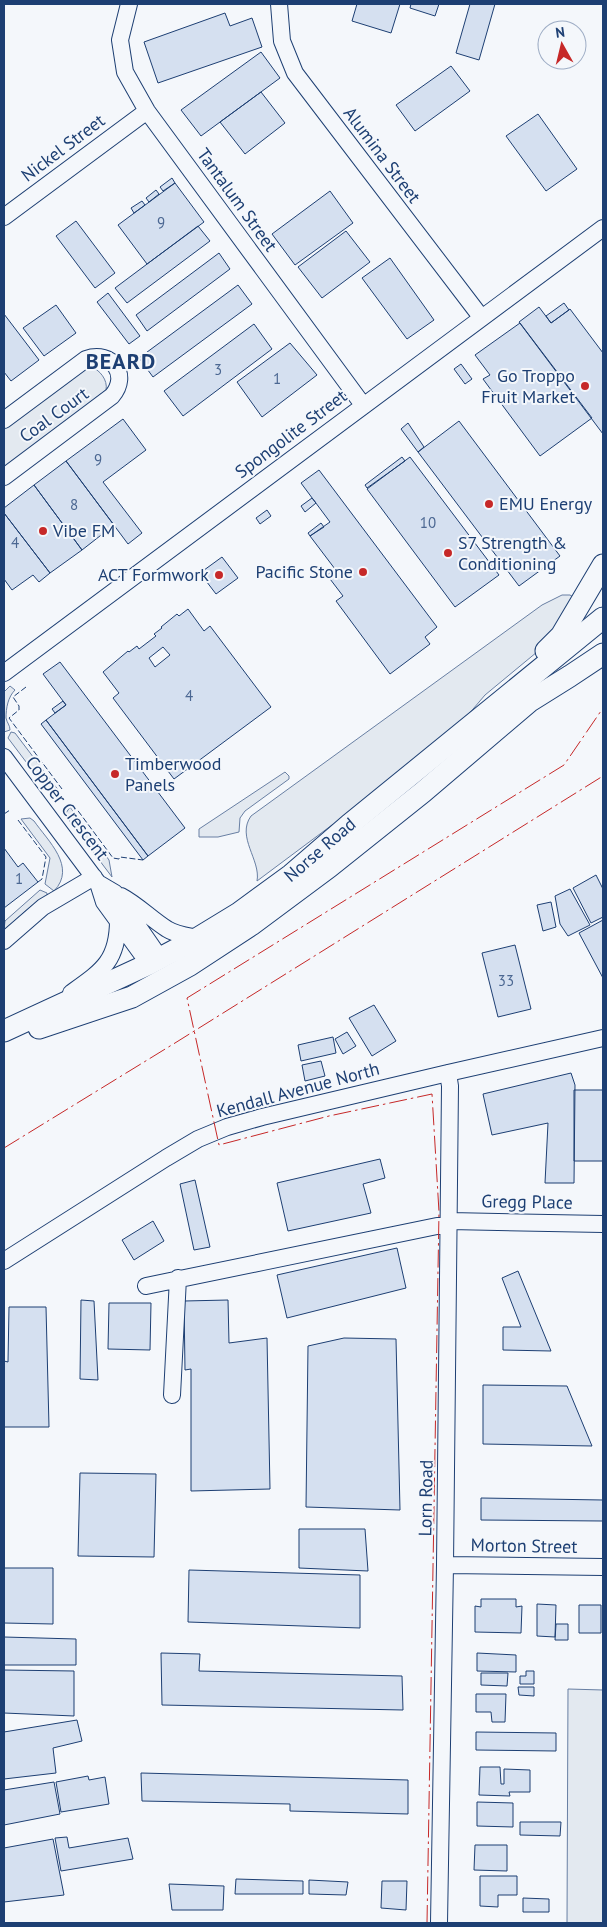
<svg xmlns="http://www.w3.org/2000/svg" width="607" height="1927" viewBox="0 0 607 1927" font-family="'PT Sans',sans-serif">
<rect width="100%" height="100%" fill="#f4f7fb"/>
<!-- green -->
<path fill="#e3e9f0" stroke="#687fa3" d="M90 366C100 370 108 380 106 390L4 469V428L84 368Z
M562 595H570L575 598 537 652 485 695 462 722 335 825H332L257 881C261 860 236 837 251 816L542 605Z
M10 686 15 690C8 697 6 708 6 718 7 723 10 725 10 730L4 732V692Z
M11 732 15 733 59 791 51 794 48 791 8 738Z
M285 772 289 776V779L245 811 240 818 239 832 218 837H199V829Z
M70 807 109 860 112 877 66 816V813Z
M30 818 34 821C48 841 77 867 54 891L45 884 50 858 21 819Z
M40 890 47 893V896L29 908 4 930 5 921Z
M568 1689 603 1690V1923H567Z"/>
<!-- building -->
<path fill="#d5e0f0" stroke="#1d3f73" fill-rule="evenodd" d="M357 4H400L391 33 352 21Z
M411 4H439L435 16 410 8Z
M470 4H495L479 60 456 53Z
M225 13 230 26 252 18 262 47 158 83 144 42Z
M261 52 280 78 201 136 181 110Z
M451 66 470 91 415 131 396 105Z
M261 92 285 123 245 154 220 122Z
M538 114 577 169 546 191 506 136Z
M172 178 175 183 163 191 160 187Z
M175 183 204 222 147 264 118 225Z
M156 190 159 194 149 202 146 198Z
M330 191 353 223 295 265 272 234Z
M142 201 145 205 134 213 131 208Z
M76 221 115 273 95 288 56 236Z
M198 226 210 241 127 303 115 288Z
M346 231 370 262 322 298 298 267Z
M219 253 230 269 147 331 136 315Z
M390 258 434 320 407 339 362 278Z
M238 285 252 304 153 377 139 358Z
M108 293 140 336 129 344 97 302Z
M564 303 569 310 551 323 546 316Z
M56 305 76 333 44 356 23 328Z
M539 307 551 323 570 309 603 353V434L519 322Z
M4 314 39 360 11 381 4 372Z
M520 323 592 418 540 456 483 379 490 375 475 355Z
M254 324 272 349 183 416 164 391Z
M290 343 317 375 262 417 237 382Z
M461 364 472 379 465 384 454 369Z
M123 419 146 450 103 482 142 533 128 544 66 461Z
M459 421 560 556 519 586 418 452Z
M408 423 424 447 418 452 401 429Z
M402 457 405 461 367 488 365 485Z
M410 457 499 575 455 607 367 489Z
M66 461 114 525 82 550 34 485Z
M319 470 437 627 425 637 430 644 390 674 336 601 343 596 327 575 335 569 310 536 330 522 301 483Z
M34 485 82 550 50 573 4 513V508Z
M312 498 316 503 305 512 301 506Z
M267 510 271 516 260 524 256 518Z
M4 513 50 573 39 582 33 575 12 590 4 579Z
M321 523 324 527 310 536 308 533Z
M222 557 238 578 216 594 200 573Z
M188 609 204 631 210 626 271 707 174 779 113 698 119 693 103 672 128 651 129 652 137 646 139 649 156 636 154 634 162 628 161 627 177 614 179 616ZM163 647 170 655 155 667 149 658Z
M60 662 185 828 148 856 46 720 66 705 43 674Z
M63 701 66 705 55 713 52 709Z
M46 720 148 856 143 860 41 724Z
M4 848 18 867 23 863 38 882 4 908Z
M596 875 603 889V917L591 923 573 888Z
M570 889 590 925 568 936 560 924 555 896Z
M551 902 556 927 543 931 537 905Z
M603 920V978L579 933Z
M515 945 531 1009 498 1017 482 953Z
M374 1005 396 1041 372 1056 349 1018Z
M347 1032 356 1046 343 1054 335 1039Z
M333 1037 336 1053 301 1061 298 1045Z
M321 1061 325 1076 305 1081 302 1065Z
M571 1073 575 1085 574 1183H545L548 1123 492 1135 483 1094Z
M574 1090H603V1161H574Z
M380 1159 385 1178 363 1184 371 1213 288 1231 277 1183Z
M195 1180 210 1247 194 1250 180 1184Z
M153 1221 164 1241 134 1260 122 1240Z
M397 1248 406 1288 287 1318 277 1275Z
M518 1271 551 1351 503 1350V1327H521L502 1278Z
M81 1300 94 1301 98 1380 80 1379Z
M228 1300 229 1343 267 1338 270 1489 191 1491V1369L185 1370 184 1301Z
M109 1303H151L150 1350 108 1349Z
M9 1307H46L49 1427H4V1361L8 1362Z
M344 1338 396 1339 400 1510 306 1507 308 1346Z
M483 1385 567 1386 592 1446 483 1444Z
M80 1473 156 1474 154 1557 78 1556Z
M481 1498 603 1500V1521L481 1520Z
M299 1529H365L368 1571 299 1568Z
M4 1568H53V1624L4 1623Z
M189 1570 360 1575V1628L188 1622Z
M481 1599H516V1607L522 1606 521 1633 475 1632V1606L481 1607Z
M537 1604 556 1605 555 1637 537 1636Z
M579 1605H601V1633H579Z
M556 1624H568V1640H555Z
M4 1637 76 1639V1665H4Z
M161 1653 200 1654 199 1671 402 1676 403 1710 162 1705Z
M477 1653 516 1655V1672L477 1671Z
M4 1670 74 1671V1716L4 1713Z
M526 1671H534V1684H520V1676H526Z
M481 1673H508L507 1686 481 1685Z
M518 1687H534V1696L519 1695Z
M476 1694H506L505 1722H492L491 1712H476Z
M77 1720 82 1741 53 1748 56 1773 4 1779V1732Z
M476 1732 556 1733V1751L476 1750Z
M480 1767H500L501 1784H504V1769L530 1770V1792H509L510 1796 479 1795Z
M141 1773 408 1780V1814L290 1811V1804L142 1801Z
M88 1776 89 1780 105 1777 109 1804 61 1812 56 1782Z
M54 1782 60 1814 4 1825V1790Z
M477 1802 513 1803V1827L477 1826Z
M520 1822H561L560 1836 520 1835Z
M67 1837 69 1848 128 1838 133 1859 61 1871 55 1838Z
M53 1839 64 1895 4 1902V1848Z
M475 1845H507V1871L474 1870Z
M480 1876H517V1895H498V1907L480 1906Z
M236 1879 303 1881V1894H235Z
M309 1880 348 1882 346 1895 309 1894Z
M382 1881H407L406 1910 381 1908Z
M169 1884 224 1886 223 1910H172Z
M523 1898 549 1899V1912H523Z"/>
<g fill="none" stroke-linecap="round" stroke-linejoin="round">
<!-- minor casing -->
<g stroke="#1d3f73" stroke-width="18">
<path id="minor" d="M129 4 120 40 125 72 147 111 363 405
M279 4 282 41 295 73 481 317
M4 217 147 111
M4 420 86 359C112 350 130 375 112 396L4 477
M4 673 603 228
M4 757 98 883 104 902 149 964
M98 883 115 893 160 958
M121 896C138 905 151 919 167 929 176 935 188 936 198 938
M4 941 43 907 94 877
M71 993C102 971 118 961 118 920
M450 1221 603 1224
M4 1261 166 1158 198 1139 227 1127 262 1117 448 1073 603 1038
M146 1286 437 1226H449
M172 1395 178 1278
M445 1565 603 1567
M439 1923 445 1565 450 1086 448 1073"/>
</g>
<!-- major casing -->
<g stroke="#1d3f73" stroke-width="23">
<g id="major">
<path d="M546 651 561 636 603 565"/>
<path d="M39 1028 132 997 190 965 251 925 329 867 423 792 530 701 570 676 603 654"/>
<path id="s1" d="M4 1031 149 964 198 938 239 913 291 875 349 825 603 618"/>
</g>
</g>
<!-- minor -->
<use href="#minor" stroke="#f4f7fb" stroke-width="16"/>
<!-- major -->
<use href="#major" stroke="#f4f7fb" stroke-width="21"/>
<!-- fence -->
<path stroke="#1d3f73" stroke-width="1" stroke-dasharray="6 2.5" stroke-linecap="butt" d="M26 687 13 697 19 706V710L9 718 62 789
M73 804 113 858 119 859 120 857 143 860
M4 814 10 810
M18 820 46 857 42 879 38 882"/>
<!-- power -->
<path stroke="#c62828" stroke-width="1" stroke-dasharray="18 4 2.5 4" stroke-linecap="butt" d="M4 1148 175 1043 603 776
M427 1923 439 1212 432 1094 329 1116 219 1145 187 998 564 765 603 708"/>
</g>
<!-- markers -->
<g fill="#c62828" stroke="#f4f7fb" stroke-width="2">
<circle cx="585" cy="386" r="5"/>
<circle cx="489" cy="504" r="5"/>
<circle cx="43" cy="531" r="5"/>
<circle cx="448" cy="553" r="5"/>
<circle cx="363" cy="572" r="5"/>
<circle cx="219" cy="575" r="5"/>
<circle cx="115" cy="774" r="5"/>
</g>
<g text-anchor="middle" stroke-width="4" stroke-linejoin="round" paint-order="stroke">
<!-- number labels -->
<g font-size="15" fill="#4b6792">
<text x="161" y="228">9</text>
<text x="218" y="375">3</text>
<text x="277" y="384">1</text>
<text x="98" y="465">9</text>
<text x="74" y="510">8</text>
<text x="428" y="528">10</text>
<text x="15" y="548">4</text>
<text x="189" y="701">4</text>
<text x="19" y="884">1</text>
<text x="506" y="986">33</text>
</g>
<!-- street labels -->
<g font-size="18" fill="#1d3f73" stroke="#f4f7fb">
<text transform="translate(63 148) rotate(-37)" y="6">Nickel Street</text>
<text transform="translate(382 155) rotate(53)" y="6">Alumina Street</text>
<text transform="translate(237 200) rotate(54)" y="6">Tantalum Street</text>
<text transform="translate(54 415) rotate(-36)" y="6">Coal Court</text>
<text transform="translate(291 434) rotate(-37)" y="6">Spongolite Street</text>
<text transform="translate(67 808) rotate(53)" y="6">Copper Crescent</text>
<text dy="6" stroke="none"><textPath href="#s1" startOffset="366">Norse Road</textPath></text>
<text transform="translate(298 1090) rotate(-15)" y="6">Kendall Avenue North</text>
<text transform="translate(527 1202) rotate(1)" y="6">Gregg Place</text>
<text transform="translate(426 1498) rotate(-89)" y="6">Lorn Road</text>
<text transform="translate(524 1546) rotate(1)" y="6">Morton Street</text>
</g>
<!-- poi labels -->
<g font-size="18" fill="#1d3f73" stroke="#f4f7fb" text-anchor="start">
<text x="575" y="382" text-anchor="end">Go Troppo<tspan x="575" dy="21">Fruit Market</tspan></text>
<text x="499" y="510">EMU Energy</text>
<text x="53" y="537">Vibe FM</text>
<text x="458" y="549">S7 Strength &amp;<tspan x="458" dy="21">Conditioning</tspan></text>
<text x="353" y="578" text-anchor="end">Pacific Stone</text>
<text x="209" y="581" text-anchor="end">ACT Formwork</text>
<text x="125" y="770">Timberwood<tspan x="125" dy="21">Panels</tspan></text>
</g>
<!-- district labels -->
<g font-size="22" font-weight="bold" letter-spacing="1" fill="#1d3f73" stroke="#f4f7fb">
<text x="121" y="369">BEARD</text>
</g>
</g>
<!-- border -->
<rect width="607" height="1927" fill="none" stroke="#1d3f73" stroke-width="10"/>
<!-- north arrow -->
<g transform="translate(562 45) rotate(352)"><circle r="24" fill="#f4f7fb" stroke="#9eadc5"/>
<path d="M0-4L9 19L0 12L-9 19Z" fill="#c62828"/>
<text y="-8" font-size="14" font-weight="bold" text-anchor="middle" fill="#1d3f73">N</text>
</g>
</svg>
